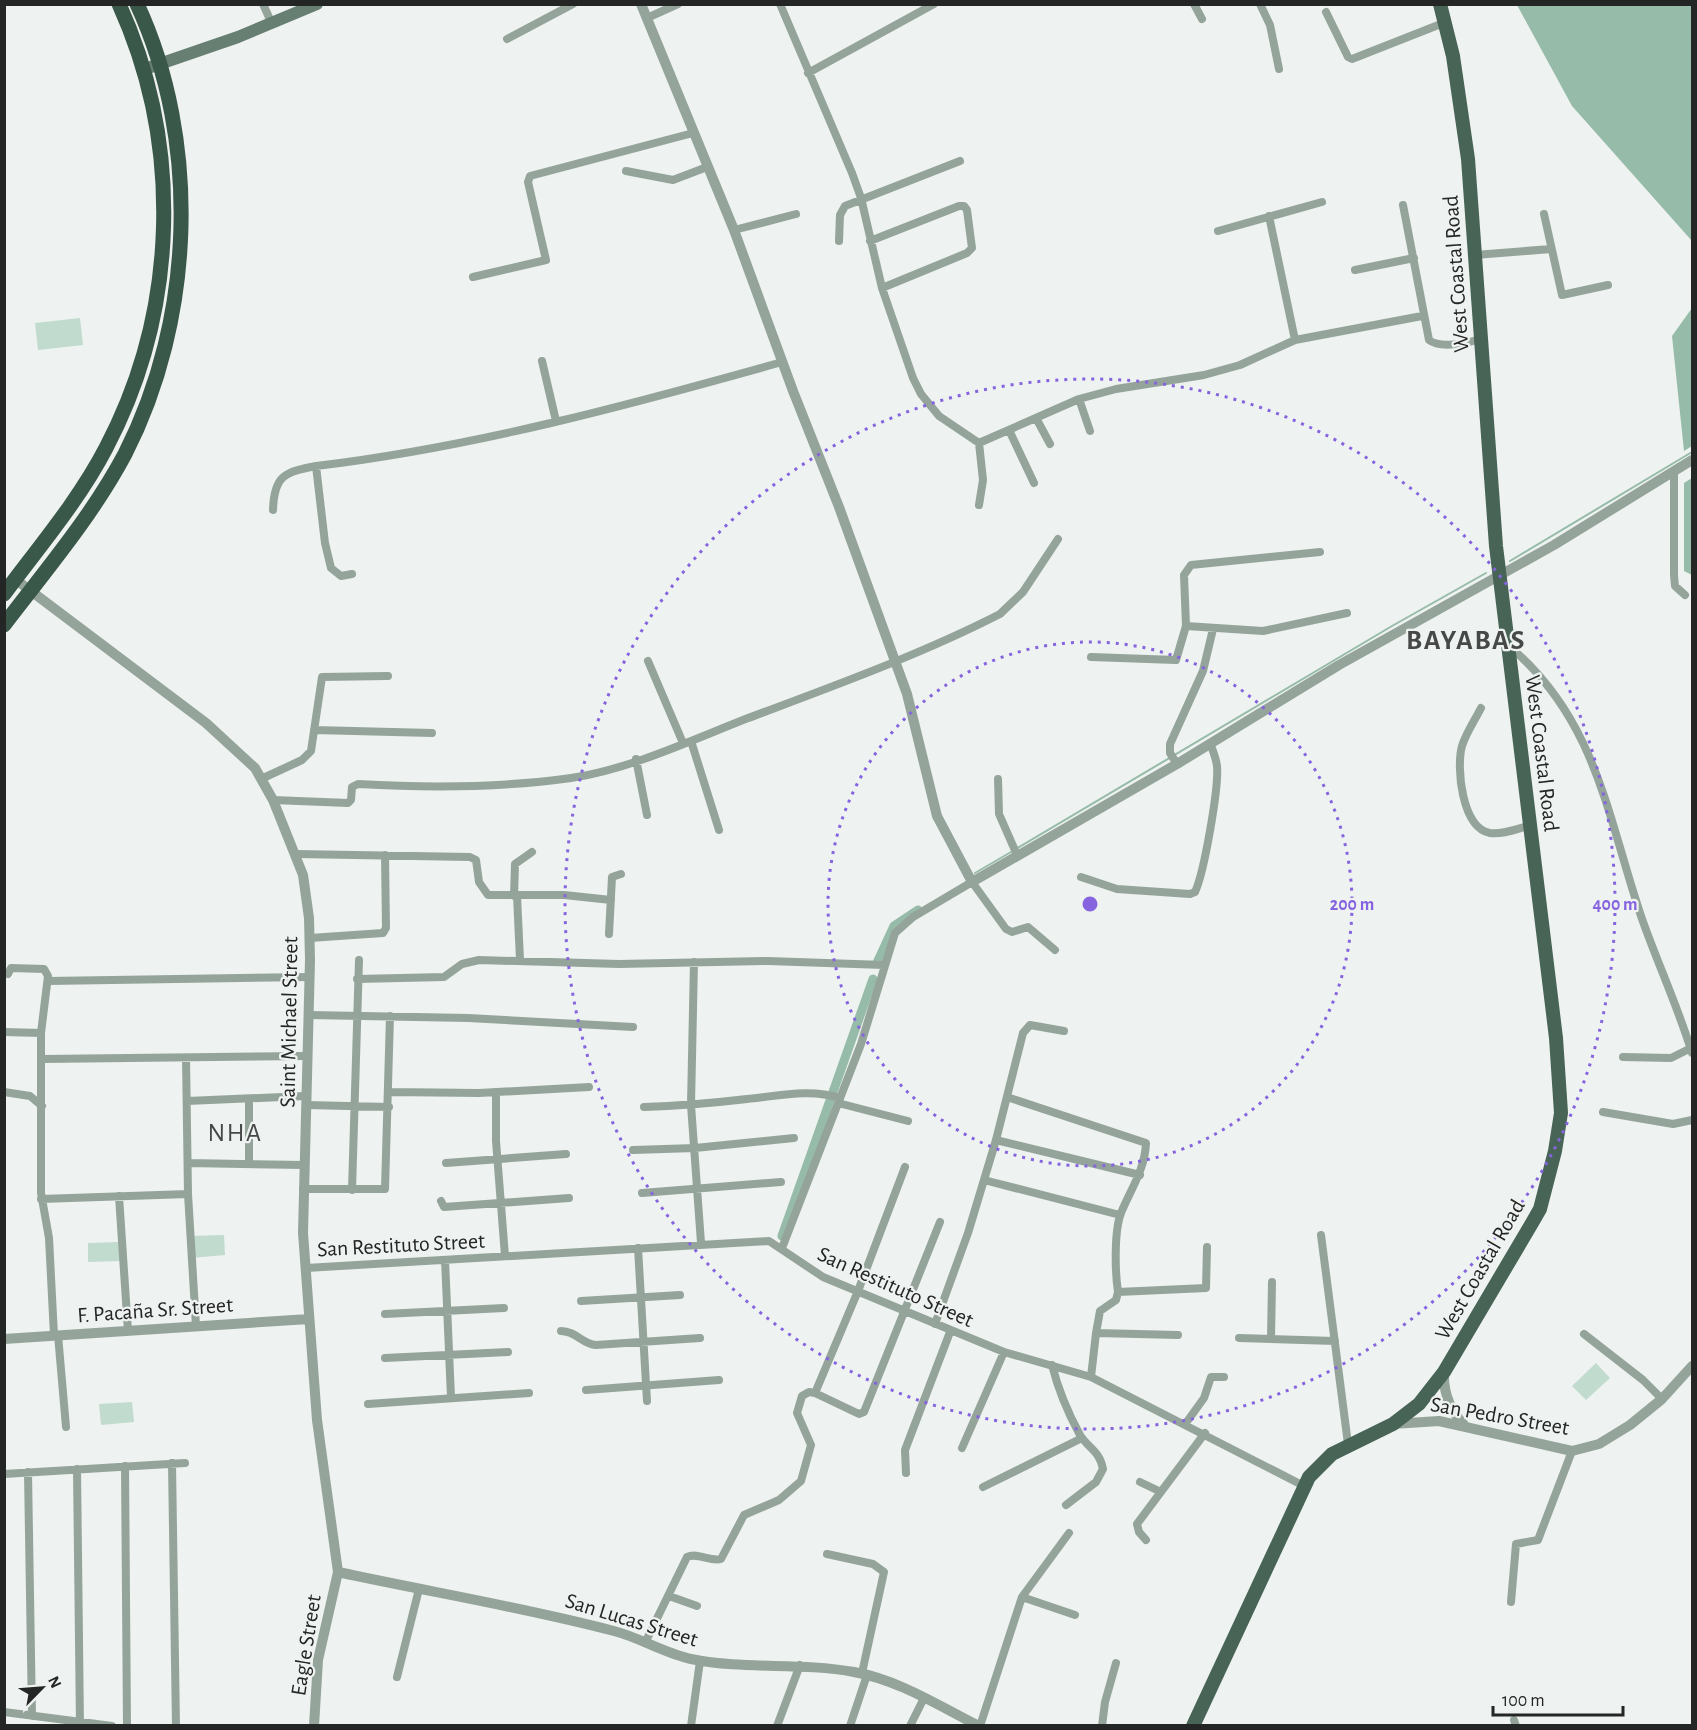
<svg xmlns="http://www.w3.org/2000/svg" width="1697" height="1730" viewBox="0 0 1697 1730" font-family="'Alegreya Sans',sans-serif">
<rect width="100%" height="100%" fill="#eef2f0"/>
<!-- green -->
<path fill="#c1dbce" d="M80 318 83 345 38 350 35 323Z
M224 1235 225 1255 191 1258 190 1236Z
M120 1242 121 1261 88 1262V1243Z
M1596 1363 1610 1378 1586 1400 1572 1386Z
M132 1402 134 1422 101 1425 99 1404Z"/>
<!-- water -->
<path fill="#97bba9" d="M1517 5H1692V241L1572 106Z
M1692 308V446L1684 451 1672 336Z
M1692 478V575L1684 571V483Z"/>
<g fill="none" stroke-linecap="round" stroke-linejoin="round">
<!-- stream -->
<path stroke="#97bba9" stroke-width="2" d="M1510 561 1692 452
M1016 849 1392 626 1486 573
M975 873 1011 852"/>
<!-- canal -->
<path stroke="#97bba9" stroke-width="9" d="M877 963 894 926 918 910
M782 1236 873 979"/>
<!-- minor -->
<path stroke="#94a49b" stroke-width="8" d="M263 4 272 24
M780 4 852 173 861 198 882 288 913 378 921 394 939 416 979 443 1079 399 1116 389 1204 375 1240 365 1295 340 1422 316
M1194 4 1202 19
M1260 4 1270 25 1279 69
M1326 12 1348 57 1352 59 1446 22
M647 18 678 4
M507 39 573 4
M808 73 934 4
M626 171 673 180 707 167
M1403 205 1429 340C1440 349 1468 343 1481 339
M1544 214 1562 295 1608 285
M1269 216 1295 340
M734 230 796 214
M1218 231 1322 202
M839 241 840 215 845 206 960 161
M870 241 959 206H964L967 210 972 248 967 253 882 288
M1475 255 1551 249
M1355 270 1414 258
M473 277 546 260 528 182 530 176 693 133
M542 361 556 421
M1079 399 1090 431
M1036 418 1050 444
M1009 430 1034 483
M1674 471V575L1675 586 1685 595
M979 505 983 480 979 443
M273 510C274 476 284 472 316 466
M1320 552 1191 565 1184 575 1186 626 1263 631 1347 613
M352 574 341 576 331 568 325 543 316 466C474 447 629 405 782 362
M1509 646C1596 719 1607 815 1641 916 1657 962 1678 1007 1692 1053
M1091 657 1176 660 1186 626
M648 661 683 743
M1481 708C1475 720 1466 733 1462 746 1456 768 1462 828 1490 833 1503 835 1519 828 1532 825
M314 730 432 733
M691 741 719 830
M636 759 647 815
M1177 764 1170 753V744L1203 671 1213 629
M261 779 302 760 311 751 322 677 388 676
M998 779 999 814 1017 855
M273 800 348 803 351 800 352 787 358 784C429 788 500 788 571 778 627 770 690 741 743 720 828 688 920 655 1000 614L1023 592 1058 539
M296 854 470 857 476 860 479 882 488 895H564L611 900
M1081 877 1117 889 1190 894 1195 892C1204 873 1219 788 1217 766 1216 758 1213 751 1210 743
M514 896 515 864 532 852
M517 896 520 960
M609 934 612 877 621 874
M310 938 383 933 386 928 385 855
M694 962 691 1105 701 1243
M8 974 11 968 44 969 48 976 41 1033V1193L49 1238 54 1335
M357 979 444 977 462 964 479 960 619 964 768 961 884 965
M48 981 310 977
M309 1015 468 1018 633 1027
M4 1032 41 1033
M1623 1057 1671 1058 1691 1048
M186 1058 188 1194
M43 1059 307 1056
M4 1092 30 1096 42 1106
M389 1092 479 1093 589 1087
M496 1092V1141L505 1256
M1007 1097 1146 1143C1145 1169 1131 1189 1121 1213 1114 1231 1115 1272 1118 1292
M249 1099V1164
M187 1101 306 1096
M838 1103 908 1121
M306 1105 389 1107
M644 1107C679 1106 713 1103 747 1099 778 1096 810 1088 840 1098
M1603 1112 1673 1124 1692 1120
M996 1140 1140 1175
M633 1150 695 1148 794 1138
M188 1163 304 1165
M446 1163 566 1154
M984 1180 1120 1215
M303 1189H385L390 1016
M352 1190 359 960
M642 1193 781 1182
M119 1196 128 1331
M41 1199 188 1194 196 1326
M441 1201 444 1207 569 1198
M1321 1235 1348 1444
M638 1248 647 1401
M782 1248 861 1044 895 933 913 917 972 882 1006 929 1012 932 1028 927 1055 950
M445 1260 451 1397
M306 1268 769 1241 823 1277 1004 1352 1091 1377 1304 1486
M581 1301 680 1295
M385 1314 504 1308
M935 1324 968 1233 996 1140 1023 1033 1030 1025 1064 1031
M561 1331C576 1331 582 1344 596 1345L700 1338
M1096 1333 1100 1311 1116 1300 1118 1292 1206 1288 1207 1247
M1584 1334 1643 1380 1662 1399
M58 1335 66 1427
M1239 1338 1335 1341
M1271 1339 1272 1282
M385 1358 508 1352
M1052 1365C1058 1389 1068 1413 1080 1435 1087 1447 1100 1451 1103 1469L1096 1482 1066 1505
M1091 1377 1096 1333 1178 1335
M586 1390 719 1380
M815 1393 858 1291 905 1167
M368 1404 529 1393
M1186 1423 1204 1398 1211 1377H1224
M962 1448 1004 1352
M172 1463 176 1726
M125 1466 127 1726
M77 1469 80 1726
M28 1472 32 1716
M906 1473 905 1450 950 1332
M4 1474 185 1463
M1140 1482 1161 1492
M983 1487 1082 1438
M1146 1540 1139 1532 1137 1524 1205 1433
M827 1554 873 1564 884 1572 862 1673
M669 1596 697 1606
M1022 1597 1075 1615
M1511 1602 1516 1544 1538 1540 1572 1451
M645 1643 687 1557C698 1552 710 1562 721 1559L744 1515 779 1500 801 1481 811 1445 797 1413 802 1396 809 1392 815 1393 859 1414 864 1412 940 1222
M397 1677 419 1589
M4 1712 112 1726
M1514 1720 1516 1726
M691 1726 700 1661
M777 1726 800 1665
M850 1726 867 1675
M910 1726 924 1698
M980 1726 1022 1597 1069 1533
M1102 1726 1105 1702 1116 1663"/>
<!-- tertiary -->
<path stroke="#94a49b" stroke-width="10" d="M641 4 734 230 793 391 839 507 907 694 937 816 972 882 1177 764 1339 665 1554 545 1692 460
M15 579 206 723 255 768 273 800 303 875 309 918 310 960 303 1233 317 1420 338 1572 318 1660 314 1726
M4 1339 309 1319
M1444 1372C1443 1394 1450 1411 1466 1427
M1393 1424 1439 1421 1572 1451 1599 1444 1630 1425 1662 1399 1692 1366
M338 1572C430 1592 523 1607 614 1631 641 1638 664 1653 691 1659 744 1670 800 1662 854 1672 899 1680 939 1706 979 1726"/>
<!-- secondary -->
<path stroke="#677e72" stroke-width="12" d="M145 69 238 37 317 4"/>
<!-- primary -->
<path stroke="#476456" stroke-width="14" d="M1193 1726 1309 1477 1332 1454 1393 1424 1419 1404 1444 1372 1532 1223 1540 1209 1555 1151 1561 1113 1556 1038 1496 546 1468 159 1453 56 1440 4"/>
<!-- trunk -->
<path stroke="#3a584a" stroke-width="15" d="M4 594C39 547 79 500 106 448 178 311 183 145 119 4
M4 625C46 570 92 516 125 454 194 319 201 142 137 4"/>
</g>
<!-- distance rings -->
<g fill="none" stroke="#8664df" stroke-width="3" stroke-dasharray="3 6">
<circle cx="1090" cy="904" r="262"/>
<circle cx="1090" cy="904" r="525"/>
</g>
<g text-anchor="middle" stroke-width="4.5" stroke-linejoin="round" paint-order="stroke">
<!-- street labels -->
<g font-size="22" fill="#242525" stroke="#eef2f0">
<text transform="translate(1455 274) rotate(-94)" y="8">West Coastal Road</text>
<text transform="translate(1543 753) rotate(83)" y="8">West Coastal Road</text>
<text transform="translate(288 1022) rotate(-89)" y="8">Saint Michael Street</text>
<text transform="translate(401 1244) rotate(-3)" y="8">San Restituto Street</text>
<text transform="translate(1479 1269) rotate(-60)" y="8">West Coastal Road</text>
<text transform="translate(896 1286) rotate(24)" y="8">San Restituto Street</text>
<text transform="translate(155 1309) rotate(-4)" y="8">F. Pacaña Sr. Street</text>
<text transform="translate(1500 1415) rotate(10)" y="8">San Pedro Street</text>
<text transform="translate(632 1619) rotate(17)" y="8">San Lucas Street</text>
<text transform="translate(305 1645) rotate(-81)" y="8">Eagle Street</text>
</g>
<!-- quarter labels -->
<g font-size="26" letter-spacing="1.5" fill="#464948" stroke="#eef2f0">
<text x="235" y="1141">NHA</text>
</g>
<!-- district labels -->
<g font-size="28" font-weight="bold" letter-spacing="1.5" fill="#464948" stroke="#eef2f0">
<text x="1466" y="649">BAYABAS</text>
</g>
</g>
<circle cx="1090" cy="904" r="9" fill="#8664df" stroke="#eef2f0" stroke-width="3"/>
<g font-size="18" text-anchor="middle" font-weight="bold" fill="#8664df" stroke="#eef2f0" stroke-width="4.5" stroke-linejoin="round" paint-order="stroke">
<text x="1352" y="910">200 m</text>
<text x="1615" y="910">400 m</text>
</g>
<!-- border -->
<rect width="1697" height="1730" fill="none" stroke="#242525" stroke-width="12"/>
<!-- north arrow -->
<g transform="translate(42 1688) rotate(65)" stroke="#eef2f0" stroke-width="4.5" paint-order="stroke">
<path d="M0-4.5L10 22L0 15L-10 22Z" fill="#242525"/>
<text y="-9" font-size="16" font-weight="bold" text-anchor="middle" fill="#242525">N</text>
</g>
<!-- scale -->
<path d="M1493 1706v9h130v-9" fill="none" stroke="#242525" stroke-width="3"/>
<text x="1502" y="1706" font-size="18" fill="#242525" stroke="#eef2f0" stroke-width="4.5" paint-order="stroke">100 m</text>
</svg>
